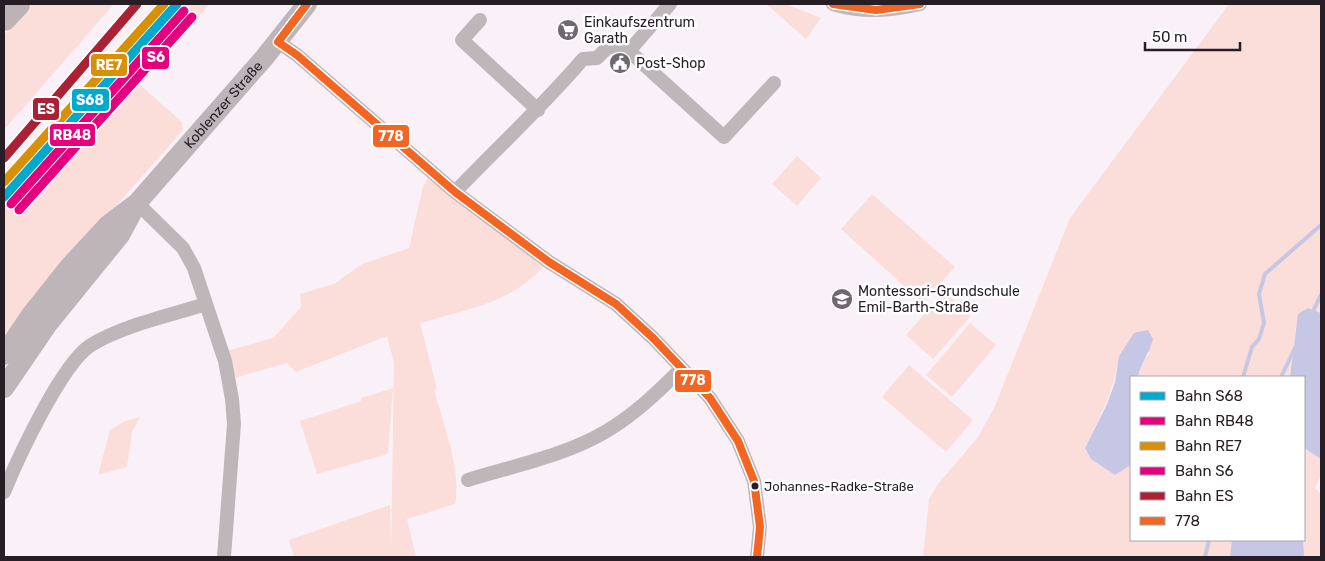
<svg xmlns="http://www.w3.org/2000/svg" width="1325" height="561" viewBox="0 0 1325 561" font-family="Rubik,sans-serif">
<rect width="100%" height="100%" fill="#faf1f8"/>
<!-- green -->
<path fill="#fbdeda" d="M31 4H114L4 130V35Z
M184 4H210L139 84 182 122 183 130 102 222 4 342V207Z
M766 4H786L821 18 806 39Z
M1229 4H1321V313L1308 308 1296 327 1290 377H1138L1139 369 1150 352 1119 356C1113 394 1101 414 1085 448L1115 475 1131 465V540H1304V448L1321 459V475L1315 488 1321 494V557H923L929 499 937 485 978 437 995 406 1070 218Z
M797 156 821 178 797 206 772 184Z
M429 178 547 263C513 303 467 309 420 323L437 389 434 390C443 423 462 471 455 504L407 519 416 557H294L289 540 390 505 391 549 394 363 387 336 296 372 287 363 234 378 227 351 273 338 301 307 300 294 334 284 362 264 409 248 423 186Z
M872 194 955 267 923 303 841 229Z
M944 292 971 316 933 359 906 335Z
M970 323 996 345 952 397 926 375Z
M909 365 973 420 946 452 882 397Z
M393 388 388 454 317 474 300 421 361 401V398Z
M140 417 132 432 127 467 98 475 110 430 125 421Z"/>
<!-- water -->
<path fill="#c5c7e5" d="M1308 308 1321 313V459L1304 448V377H1290L1298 314Z
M1148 330 1153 339C1150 353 1140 364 1138 377H1131V465L1115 475 1091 459 1085 448 1107 404 1115 382 1119 356 1134 333Z
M1232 540H1303L1304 555 1302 557H1230Z"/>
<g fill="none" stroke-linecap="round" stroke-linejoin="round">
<!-- stream -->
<path stroke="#c5c7e5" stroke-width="4" d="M1312 313 1321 295
M1243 377 1252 347 1259 339 1264 323 1259 294 1265 274 1321 225
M1281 377 1296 346
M1205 557 1209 540"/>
<!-- street -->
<path stroke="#beb6b9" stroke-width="14" d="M833 4C863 13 890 11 920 4
M480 20 462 40 538 110
M278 42 297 55 455 192 549 262 616 304 653 338 710 398 738 441 754 481 760 527 757 557
M629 51 724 137 774 83
M455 192C498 147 543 106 583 59L597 58 607 48 621 45 629 51 670 4
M137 203 183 248 194 268 225 361 232 399 234 424 224 557
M468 480C513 466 564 456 605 432 634 415 658 392 681 369
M4 492C18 458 62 363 91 345 121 326 171 315 206 304"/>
<!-- secondary -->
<g stroke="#beb5b8" stroke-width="20">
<path id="s1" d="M4 355 31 315 70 266 108 225 137 203 264 58 307 4"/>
<path d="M4 388 47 325 120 235 135 207"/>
</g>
<!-- highway -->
<path stroke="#bdb3b7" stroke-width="26" d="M4 18 17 4"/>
<!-- bus-1 casing -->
<g stroke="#fff" stroke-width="11">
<path id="bus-1" d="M307 4 278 42 297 55 455 192 549 262 616 304 653 338 710 398 738 441 754 481 760 527 757 557
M833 4 876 10 920 4"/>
</g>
<!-- bus-1 -->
<use href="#bus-1" stroke="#f26522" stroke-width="8"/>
<!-- rail-1 casing -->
<g stroke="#fff" stroke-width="12">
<path id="rail-1" d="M4 197 177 4"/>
</g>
<!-- rail-2 casing -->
<g stroke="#fff" stroke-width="12">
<path id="rail-2" d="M11 204 184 11"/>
</g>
<!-- rail-3 casing -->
<g stroke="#fff" stroke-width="12">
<path id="rail-3" d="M4 182 164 4"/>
</g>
<!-- rail-4 casing -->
<g stroke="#fff" stroke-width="12">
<path id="rail-4" d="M19 210 192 17"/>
</g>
<!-- rail-5 casing -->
<g stroke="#fff" stroke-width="12">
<path id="rail-5" d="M4 158 137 4"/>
</g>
<!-- rail-1 -->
<use href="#rail-1" stroke="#00a9ce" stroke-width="9"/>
<!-- rail-2 -->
<use href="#rail-2" stroke="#e5007d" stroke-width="9"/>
<!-- rail-3 -->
<use href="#rail-3" stroke="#d89106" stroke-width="9"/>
<!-- rail-4 -->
<use href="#rail-4" stroke="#e6007e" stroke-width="9"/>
<!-- rail-5 -->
<use href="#rail-5" stroke="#aa2135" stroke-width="9"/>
</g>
<!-- icons -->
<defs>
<g id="supermarket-disc" transform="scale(1.125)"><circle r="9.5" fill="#71676f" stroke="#fff"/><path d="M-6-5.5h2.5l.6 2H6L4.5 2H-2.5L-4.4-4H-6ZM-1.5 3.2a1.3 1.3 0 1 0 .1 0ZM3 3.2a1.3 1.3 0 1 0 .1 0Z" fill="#fff"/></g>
<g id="civic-disc" transform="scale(1.125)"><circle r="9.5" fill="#71676f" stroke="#fff"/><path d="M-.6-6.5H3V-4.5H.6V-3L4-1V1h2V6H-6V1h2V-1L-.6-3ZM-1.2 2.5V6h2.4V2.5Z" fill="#fff"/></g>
<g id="school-disc" transform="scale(1.125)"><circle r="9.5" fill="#71676f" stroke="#fff"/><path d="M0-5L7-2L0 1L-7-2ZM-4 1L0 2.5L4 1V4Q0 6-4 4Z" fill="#fff"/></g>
</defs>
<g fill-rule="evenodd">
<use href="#supermarket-disc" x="568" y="30"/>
<use href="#civic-disc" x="620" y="63"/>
<use href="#school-disc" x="842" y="299"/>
</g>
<!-- markers -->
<circle fill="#271d25" stroke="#fff" stroke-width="2" cx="755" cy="486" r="4.5"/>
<g text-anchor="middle" stroke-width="5" stroke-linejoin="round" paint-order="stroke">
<!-- bus labels -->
<g font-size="13" fill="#271d25" stroke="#fff" text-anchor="start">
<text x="764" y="491">Johannes-Radke-Straße</text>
</g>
<!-- poi labels -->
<g font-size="14" fill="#271d25" stroke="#fff" text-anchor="start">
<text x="584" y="27">Einkaufszentrum<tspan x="584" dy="16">Garath</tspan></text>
<text x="636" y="68">Post-Shop</text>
<text x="858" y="296">Montessori-Grundschule<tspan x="858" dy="16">Emil-Barth-Straße</tspan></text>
</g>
<!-- street labels -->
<g font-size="14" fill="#271d25" stroke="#fff">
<text dy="5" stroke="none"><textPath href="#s1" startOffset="334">Koblenzer Straße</textPath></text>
</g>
</g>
<g stroke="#fff" stroke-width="2">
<rect x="141" y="46" width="29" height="24" rx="5" fill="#e6007e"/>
<rect x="90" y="53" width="38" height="24" rx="5" fill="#d89106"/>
<rect x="71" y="88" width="39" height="24" rx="5" fill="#00a9ce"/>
<rect x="32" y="97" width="28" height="24" rx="5" fill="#aa2135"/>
<rect x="49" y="123" width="47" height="24" rx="5" fill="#e5007d"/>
<rect x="372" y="124" width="38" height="24" rx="5" fill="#f26522"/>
<rect x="674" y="369" width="38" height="24" rx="5" fill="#f26522"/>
</g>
<g font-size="14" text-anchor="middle" font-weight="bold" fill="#fff">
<text x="156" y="62">S6</text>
<text x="109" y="70">RE7</text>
<text x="90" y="105">S68</text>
<text x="46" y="114">ES</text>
<text x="72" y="140">RB48</text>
<text x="391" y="141">778</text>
<text x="693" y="385">778</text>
</g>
<!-- border -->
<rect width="1325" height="561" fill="none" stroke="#271d25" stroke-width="10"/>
<!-- legend -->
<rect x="1130" y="376" width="175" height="165" fill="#ffffff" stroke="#a9a5a8"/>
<rect x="1140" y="392" width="25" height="8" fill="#00a9ce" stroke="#a9a5a8"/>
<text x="1175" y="401" font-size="15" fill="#271d25">Bahn S68</text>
<rect x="1140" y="417" width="25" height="8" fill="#e5007d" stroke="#a9a5a8"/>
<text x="1175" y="426" font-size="15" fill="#271d25">Bahn RB48</text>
<rect x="1140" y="442" width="25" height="8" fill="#d89106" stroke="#a9a5a8"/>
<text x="1175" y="451" font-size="15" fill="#271d25">Bahn RE7</text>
<rect x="1140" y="467" width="25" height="8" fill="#e6007e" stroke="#a9a5a8"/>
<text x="1175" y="476" font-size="15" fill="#271d25">Bahn S6</text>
<rect x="1140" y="492" width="25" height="8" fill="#aa2135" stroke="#a9a5a8"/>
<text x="1175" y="501" font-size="15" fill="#271d25">Bahn ES</text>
<rect x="1140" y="517" width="25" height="8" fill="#f26522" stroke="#a9a5a8"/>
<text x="1175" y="526" font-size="15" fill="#271d25">778</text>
<!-- scale -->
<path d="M1145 42v8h95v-8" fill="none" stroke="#271d25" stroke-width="2.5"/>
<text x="1152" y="42" font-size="15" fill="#271d25" stroke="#ffffff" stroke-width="4" paint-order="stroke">50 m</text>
</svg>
